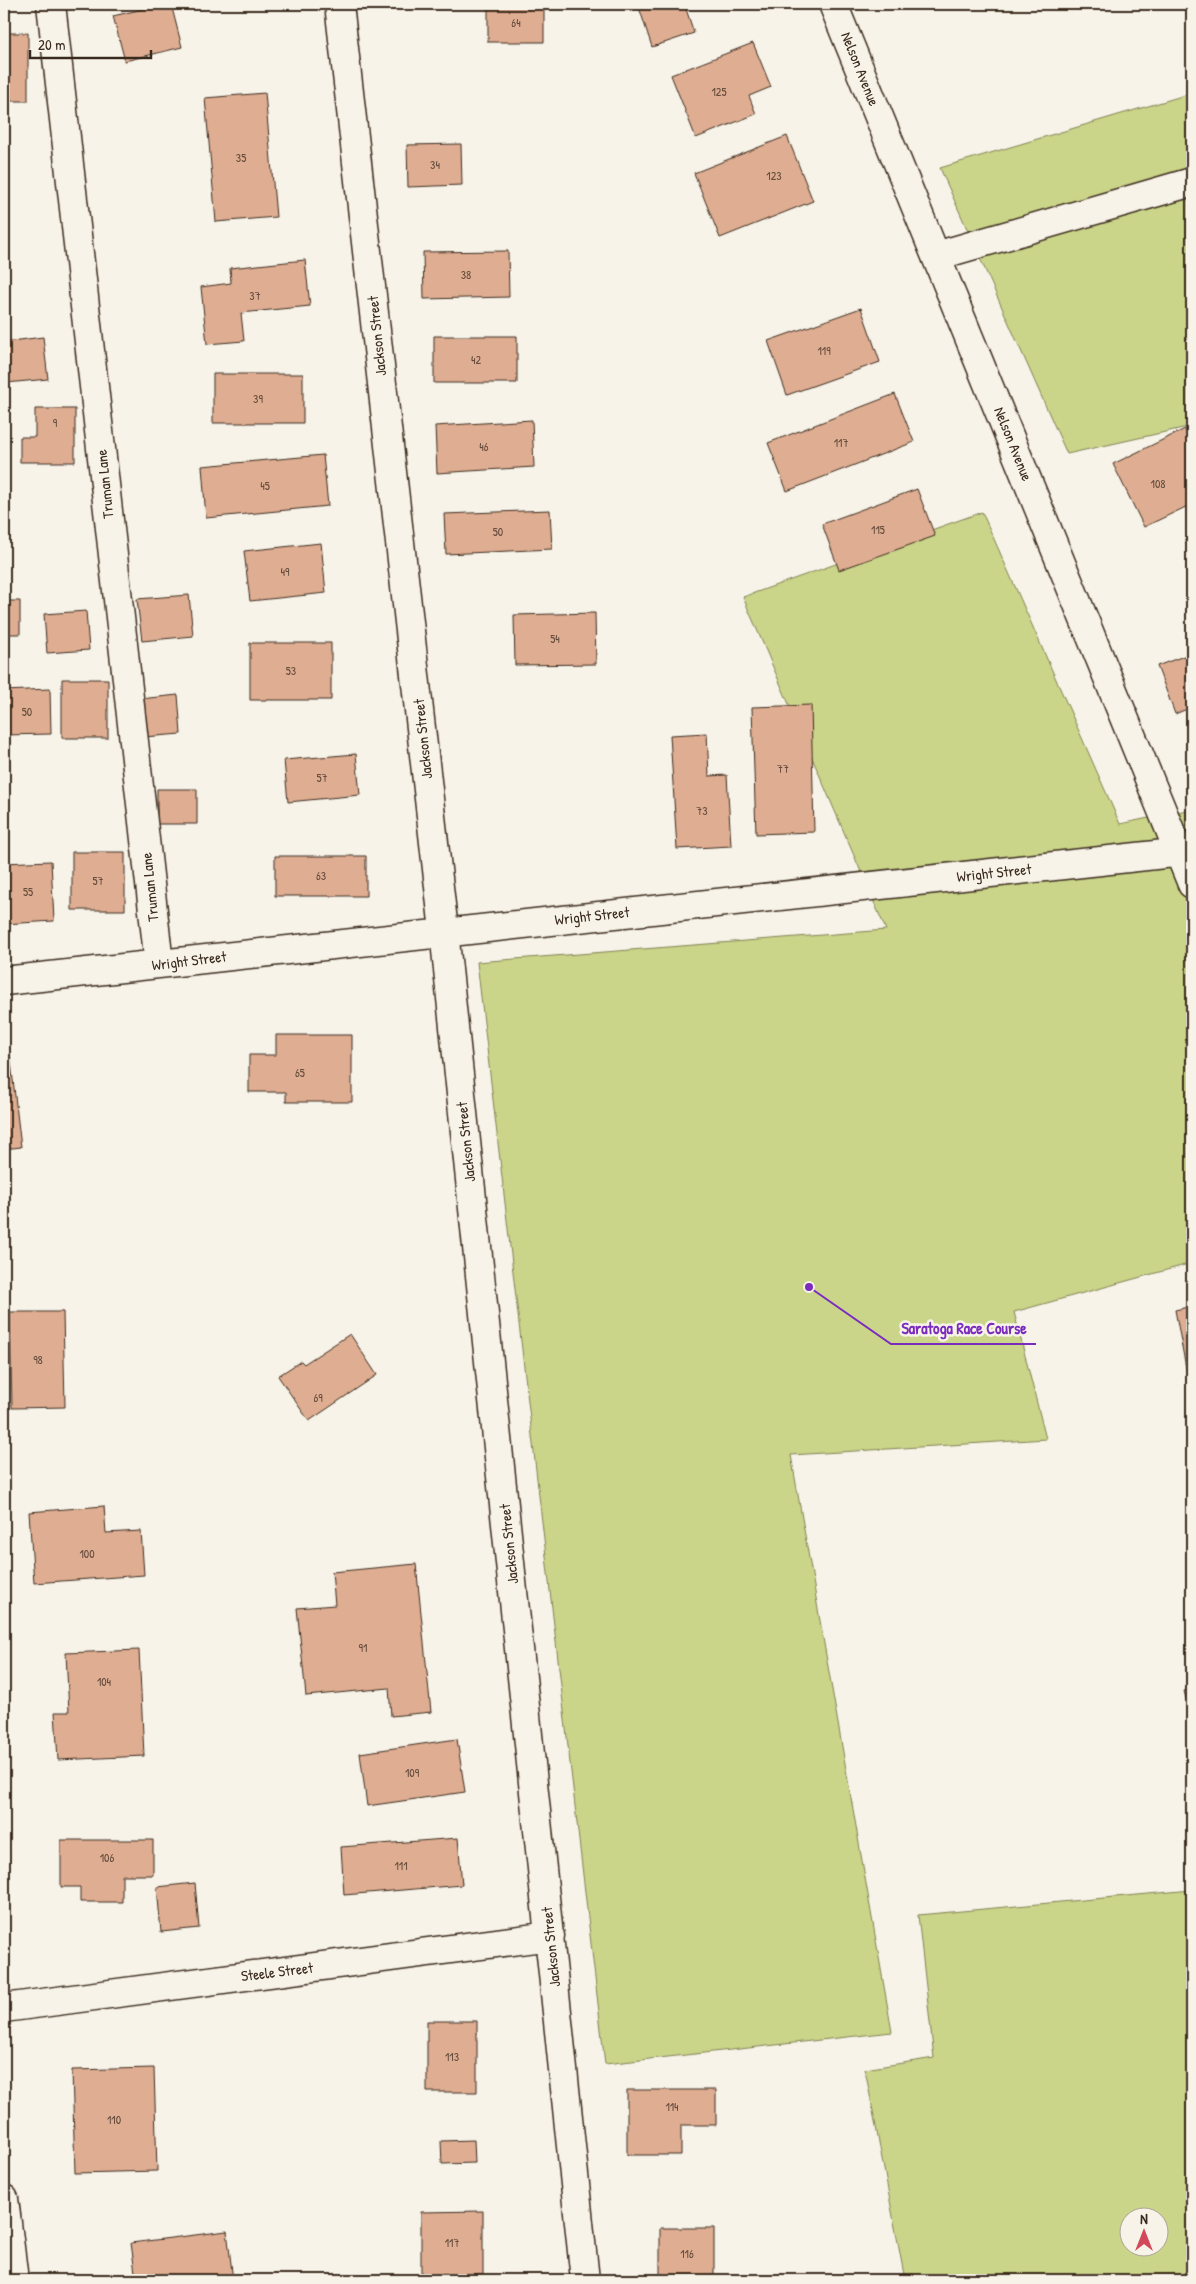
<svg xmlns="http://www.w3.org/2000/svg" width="1196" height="2284" viewBox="0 0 1196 2284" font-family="'Patrick Hand',sans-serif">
<rect width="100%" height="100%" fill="#f7f3e8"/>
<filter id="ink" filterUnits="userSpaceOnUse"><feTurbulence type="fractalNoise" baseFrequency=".02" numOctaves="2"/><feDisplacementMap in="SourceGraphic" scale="10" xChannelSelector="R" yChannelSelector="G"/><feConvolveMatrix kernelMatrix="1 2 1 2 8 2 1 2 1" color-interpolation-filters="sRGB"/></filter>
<g filter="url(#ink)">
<!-- green -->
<path fill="#cad589" stroke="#828054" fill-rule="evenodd" d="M1192 93V426L1067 454 940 168Z
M982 512 1120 824 1192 809V1263L1014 1312 1046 1439 791 1455 892 2032 605 2064 477 962 886 930 743 597Z
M1192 1890V2280H905L865 2069 934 2058 918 1915ZM1128 2216H1158V2246H1128Z"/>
<!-- building -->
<path fill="#dfae92" stroke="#3b2a1e" d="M164 4H171L182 47 125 61 113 16Z
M488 4H544V42H488Z
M638 4H701L686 9 694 33 652 47Z
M4 33H28V101H4Z
M753 43 771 87 749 96 756 114 696 138 671 75Z
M265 93 276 217 216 222 205 98Z
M787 136 813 201 720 238 694 173Z
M461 144 462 185 408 187 407 145Z
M508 251 509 297 424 299 423 252Z
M305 260 310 306 241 313 244 341 207 344 201 287 231 283 230 268Z
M861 308 880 362 787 395 768 341Z
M434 336H517V383H434Z
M43 337 48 379 6 383 4 342Z
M213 374H303V423H213Z
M895 394 914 442 787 491 768 443Z
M35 409H75V462H20V437H35Z
M532 420 534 467 437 473 435 426Z
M1185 429 1192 443V504L1144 527 1113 464Z
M323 455 328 506 206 518 202 466Z
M917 489 935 536 839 570 822 524Z
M550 510 552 549 446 554 444 514Z
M321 543 326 593 250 601 244 551Z
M189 595 193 636 142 641 137 599Z
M4 601H20V634H4Z
M86 611 89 650 47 653 44 614Z
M595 613 596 664 515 665 514 615Z
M250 643H331V700H250Z
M1192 653V707L1175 714 1157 666Z
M62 679H108V738H62Z
M50 689 51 734 4 735V691Z
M178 695 181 734 144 737 140 699Z
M811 705 814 832 756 834 752 707Z
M707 733 709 776 727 775 731 846 677 849 670 735Z
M356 754 360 795 288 802 284 760Z
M157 789H197V824H157Z
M72 852H125V910H72Z
M275 856H366V896H275Z
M51 861 54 921 4 924V863Z
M276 1035H352V1102H286V1092H249V1055H276Z
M4 1054H10L21 1147 4 1149Z
M1192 1306V1399L1175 1310Z
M10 1312H63L65 1407 12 1408Z
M350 1334 377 1375 309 1421 278 1376 301 1361 304 1364Z
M104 1506 106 1533 141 1531 144 1575 34 1583 29 1512Z
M416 1564 431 1712 391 1716 389 1688 306 1696 297 1608 335 1605 332 1572Z
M139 1650 144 1756 58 1760 55 1712H69L66 1653Z
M1192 1689V1721L1184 1691Z
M457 1739 465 1792 367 1806 360 1753Z
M458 1838 462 1885 344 1895 341 1847Z
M61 1840H153V1875H122V1902H80V1887H61Z
M195 1883 199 1928 161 1932 157 1887Z
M427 2021H477V2092H427Z
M154 2068 157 2171 75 2173 72 2070Z
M627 2090H716V2125H681V2155H627Z
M474 2140 475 2163 442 2164 441 2141Z
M483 2211V2274L421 2275V2212Z
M660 2228H714V2280H660Z
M227 2231 233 2280H136L131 2243Z"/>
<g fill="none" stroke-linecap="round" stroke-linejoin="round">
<!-- minor casing -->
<g stroke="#3b2a1e" stroke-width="31">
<path id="minor" d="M51 4 159 964
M339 4 444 931 585 2280
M833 4 1192 884
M936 256 1192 182
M4 981 1192 851
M4 2008 550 1936
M4 2199 14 2280"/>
</g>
<!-- minor -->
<use href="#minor" stroke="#f7f3e8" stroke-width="28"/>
</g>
</g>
<g text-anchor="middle" stroke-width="5" stroke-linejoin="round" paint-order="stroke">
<!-- number labels -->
<g font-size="12" fill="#644b3b">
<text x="516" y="27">64</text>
<text x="719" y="96">125</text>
<text x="241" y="162">35</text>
<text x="435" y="169">34</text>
<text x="774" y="180">123</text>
<text x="466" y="279">38</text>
<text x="255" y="300">37</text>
<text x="824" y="355">119</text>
<text x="476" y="364">42</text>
<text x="258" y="403">39</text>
<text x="55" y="427">9</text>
<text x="841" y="447">117</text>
<text x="484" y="451">46</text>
<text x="1158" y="488">108</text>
<text x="265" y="490">45</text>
<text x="878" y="534">115</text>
<text x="498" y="536">50</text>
<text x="285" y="576">49</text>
<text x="555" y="643">54</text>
<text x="291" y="675">53</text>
<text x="27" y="716">50</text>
<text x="783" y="773">77</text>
<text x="322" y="782">57</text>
<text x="702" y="815">73</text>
<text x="321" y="880">63</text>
<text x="98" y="885">57</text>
<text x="28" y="896">55</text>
<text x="300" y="1077">65</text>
<text x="38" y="1364">98</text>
<text x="318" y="1402">69</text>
<text x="87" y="1558">100</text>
<text x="363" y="1652">91</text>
<text x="104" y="1686">104</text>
<text x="412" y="1777">109</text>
<text x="107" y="1862">106</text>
<text x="401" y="1870">111</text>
<text x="452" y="2061">113</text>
<text x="672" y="2111">114</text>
<text x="114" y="2124">110</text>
<text x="452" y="2247">117</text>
<text x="687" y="2258">116</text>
</g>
<!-- street labels -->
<g font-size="15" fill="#3b2a1e" stroke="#f7f3e8">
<text transform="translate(860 69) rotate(68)" y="5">Nelson Avenue</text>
<text transform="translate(377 336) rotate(-96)" y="5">Jackson Street</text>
<text transform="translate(1013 444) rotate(68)" y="5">Nelson Avenue</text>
<text transform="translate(105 484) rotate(-96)" y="5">Truman Lane</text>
<text transform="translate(423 739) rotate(-96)" y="5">Jackson Street</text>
<text transform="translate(994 873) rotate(-6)" y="5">Wright Street</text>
<text transform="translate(150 887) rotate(-96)" y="5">Truman Lane</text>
<text transform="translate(592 916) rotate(-6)" y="5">Wright Street</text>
<text transform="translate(189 961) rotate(-7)" y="5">Wright Street</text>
<text transform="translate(466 1142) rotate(-96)" y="5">Jackson Street</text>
<text transform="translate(509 1544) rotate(-96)" y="5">Jackson Street</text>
<text transform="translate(551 1947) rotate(-96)" y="5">Jackson Street</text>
<text transform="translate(277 1972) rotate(-7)" y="5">Steele Street</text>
</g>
</g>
<!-- callouts -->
<path fill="none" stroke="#7b2cbf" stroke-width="2" d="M809 1287L891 1344H1036"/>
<circle fill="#7b2cbf" stroke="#f7f3e8" stroke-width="2" cx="809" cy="1287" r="5"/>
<g font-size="16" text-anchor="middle" font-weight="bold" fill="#7b2cbf" stroke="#f7f3e8" stroke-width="5" stroke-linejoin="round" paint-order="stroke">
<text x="964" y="1334">Saratoga Race Course</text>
</g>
<!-- margin -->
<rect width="1196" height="2284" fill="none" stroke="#f7f3e8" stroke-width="20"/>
<rect x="10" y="10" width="1176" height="2264" fill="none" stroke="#3b2a1e" stroke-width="2" filter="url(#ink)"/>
<!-- north arrow -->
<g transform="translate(1144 2232)"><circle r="24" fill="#f7f3e8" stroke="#aca397"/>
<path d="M0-4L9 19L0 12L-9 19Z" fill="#d1495b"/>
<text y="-8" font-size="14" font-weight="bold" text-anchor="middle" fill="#3b2a1e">N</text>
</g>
<!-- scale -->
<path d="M30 50v8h121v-8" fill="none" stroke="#3b2a1e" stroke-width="2.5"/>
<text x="38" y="50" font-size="15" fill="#3b2a1e" stroke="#f7f3e8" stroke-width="4" paint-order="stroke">20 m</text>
</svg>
